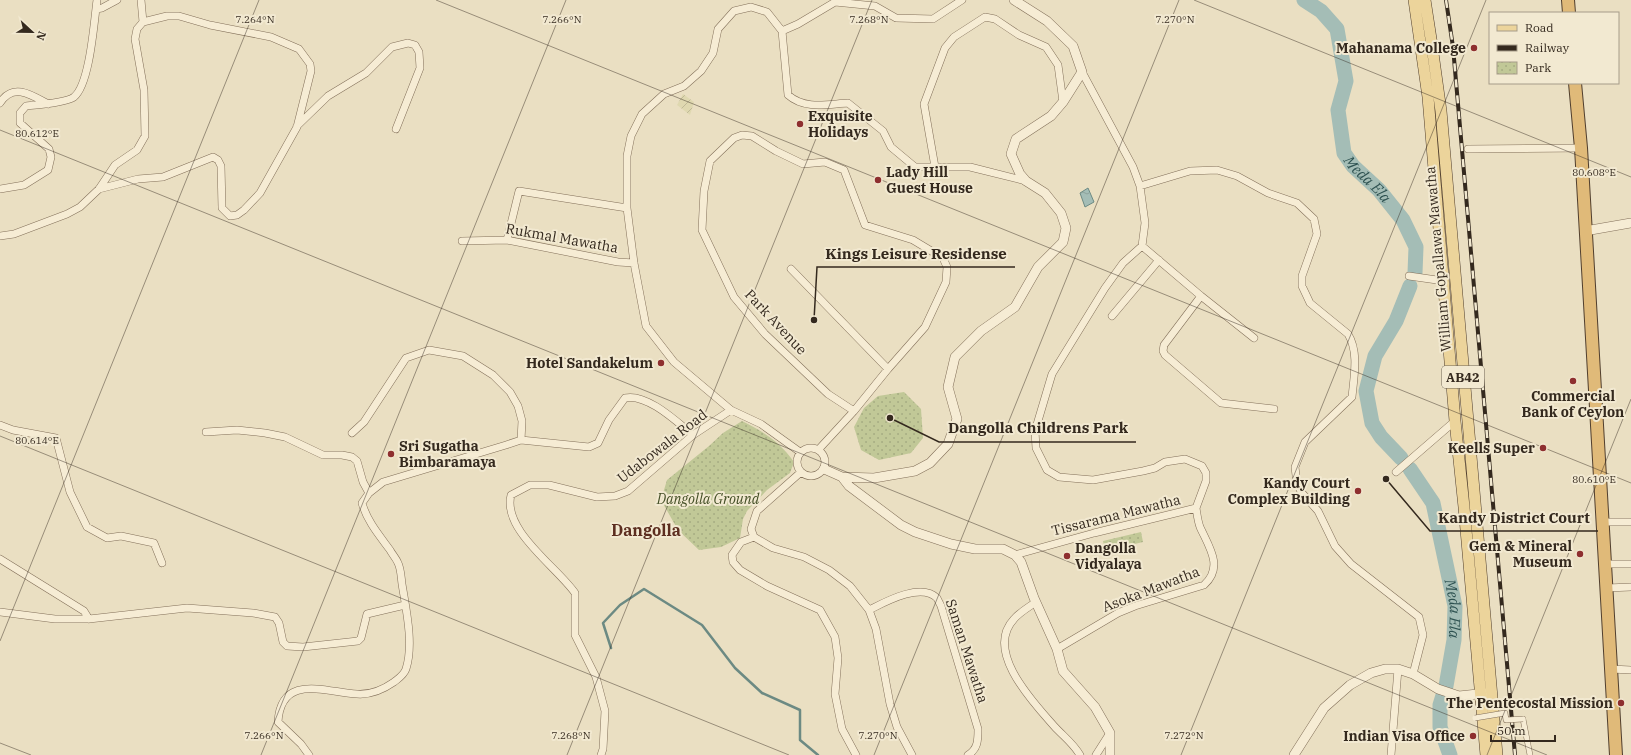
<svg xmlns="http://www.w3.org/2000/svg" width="1631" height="755" viewBox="0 0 1631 755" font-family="'IBM Plex Serif',serif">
<defs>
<pattern id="farmland-furrows" width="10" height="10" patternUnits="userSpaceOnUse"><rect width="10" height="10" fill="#dfd8b0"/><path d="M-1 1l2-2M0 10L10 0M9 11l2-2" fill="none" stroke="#c0b997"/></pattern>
<pattern id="park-dots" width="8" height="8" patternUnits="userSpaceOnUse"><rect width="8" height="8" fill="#c1c897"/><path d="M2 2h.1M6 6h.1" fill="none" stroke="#a6ac82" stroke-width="1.8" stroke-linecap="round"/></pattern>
<pattern id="water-ripples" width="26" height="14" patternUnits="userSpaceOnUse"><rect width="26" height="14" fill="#a4bdb6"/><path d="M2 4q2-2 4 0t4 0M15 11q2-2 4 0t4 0" fill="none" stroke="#8ea29c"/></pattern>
</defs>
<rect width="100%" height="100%" fill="#eadfc2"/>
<!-- farmland -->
<path fill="url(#farmland-furrows)" d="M683 94 694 102 690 115 677 105Z"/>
<!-- park -->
<path fill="url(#park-dots)" d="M904 392 921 409 923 438 911 453 879 460 861 450 854 427 864 408 878 396Z
M742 421C764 432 780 442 794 462L790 473 767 490 747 511 743 519 740 538 721 547 699 550 678 530 661 500 667 480 709 446 723 433Z
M1141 532 1143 542 1105 551 1103 541Z"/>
<!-- water -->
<path fill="url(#water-ripples)" stroke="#6c8a83" d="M1088 188 1094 202 1085 207 1080 193Z"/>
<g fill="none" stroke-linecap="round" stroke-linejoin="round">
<!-- stream -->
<path stroke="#6c8a83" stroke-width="2.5" d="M611 648 603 623 620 605 644 589 702 625 735 668 762 693 800 710V740L818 755"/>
<!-- river -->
<g stroke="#a4bdb6" stroke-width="15">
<path id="s1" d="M1304 0 1321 11 1337 29 1346 81 1338 110 1344 153 1353 166 1379 190 1403 220 1416 247 1415 273"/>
<path d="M1401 458 1381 437 1372 423 1366 391 1375 356 1396 321 1410 286"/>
<path id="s2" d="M1410 469 1433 503 1455 606 1454 640 1446 686 1440 705V727L1450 755"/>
</g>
<!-- pedestrian casing -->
<g stroke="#83705a" stroke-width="6">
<path id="pedestrian" d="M1523 719 1530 755"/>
</g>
<!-- minor casing -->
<g stroke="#83705a" stroke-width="8">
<path id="minor" d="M141 0 143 22
M96 9 102 8 117 0
M782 31 788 95C805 110 828 104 848 103L883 131 891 147 915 167H970L1026 181
M1082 72 1133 167 1140 186 1145 223 1142 246 1123 263 1105 288 1052 374 1035 431 1036 448 1047 470 1059 477 1093 480 1143 471 1155 468 1165 462 1185 459 1202 466 1206 473V481L1196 508
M0 103C13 82 32 95 48 104
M297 126 328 96 366 73 392 47 408 43 415 45 419 52 420 68 396 129
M1468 149 1581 148
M935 167 924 104 945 48 954 37 985 17 995 19 1019 35 1046 47 1058 65 1063 102
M1140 186 1190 171 1217 170 1237 176 1268 193 1297 203 1314 219 1317 234 1302 276V286L1310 303 1348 334C1359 352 1354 376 1352 397L1305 442 1295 467 1297 484 1302 493 1318 511 1335 546 1351 564 1419 617 1423 635 1413 674
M0 189 24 185 48 170 51 157 49 149 20 123V113L26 106C36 105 66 103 74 97 90 84 94 22 97 0
M0 236 14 234 67 214 80 207 99 189 115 165 137 150 145 136 144 90 135 39 137 29 143 22 167 16H179L210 25 271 37 299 49 310 64 311 71 297 127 260 193 244 210 237 215 230 216 222 208 221 166 218 160 213 157 163 177 138 179 99 189
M507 240 519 191 627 208
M462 241 507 240 618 262 634 263
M1142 246 1201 296 1254 338
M791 269 888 369
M1409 276 1444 281
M1201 296 1164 345 1163 351 1165 355 1221 403 1274 409
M1112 316 1159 260
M0 425 13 430 56 438 70 492 87 527 107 538 121 536 154 543 162 563
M206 432 237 430 265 433 285 437 323 455H342L352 457 357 461 363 482 369 493
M352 433 364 422 406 358 429 350 463 356 493 375 510 392 518 406 522 421 521 440
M797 462a14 14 0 1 1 28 0a14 14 0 1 1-28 0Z
M819 449 854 411 888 369 925 327 946 282 947 267 943 258 913 240 865 225 844 170 825 162 803 164 776 151 752 136 742 135 734 138 710 161 704 191 702 230 734 297 765 334 828 394 854 411
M800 452 761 424 731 410 674 362 646 326 634 263 627 208V156L631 136 642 114 664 94 684 86 701 71 713 53 718 29 734 11 751 7 767 12 782 31 798 24 835 2 875 6 896 18 933 19 962 0
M801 472 757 511 751 529 754 537 773 548 804 557 829 570 850 586 869 610 876 629 890 704 897 727 912 755
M1396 472 1455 421
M1602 522H1631
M754 537 741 542 732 555 733 562 740 570 767 586 820 610 835 637 838 658 835 694 842 729 856 755
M1015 555 1094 533 1196 508
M0 559 84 611 89 619
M1606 564H1631
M1607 588 1631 587
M1036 602C1029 607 1020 612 1014 619 984 651 1033 702 1054 726 1063 736 1073 743 1080 755
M869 610C885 602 921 582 937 598 938 600 940 604 941 606L978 729C978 740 978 749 968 755
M0 612 55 619H89L187 608 253 613 275 617 279 623 283 642 287 646 303 647 358 641 361 638 367 614 405 605
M1057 649 1118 613 1135 606 1204 585C1224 567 1209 547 1200 527 1198 522 1197 514 1196 508
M1611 669 1631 670
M309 755 301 744 278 722C281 673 325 692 357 694 370 695 384 689 394 682 399 678 404 675 406 669 414 644 406 609 402 584 401 577 401 569 398 563 396 558 392 554 390 550 379 535 367 521 362 503L369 493 383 482 506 445 521 440 589 447 598 443 609 420 625 398C647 393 677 422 693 435
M601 755 603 749 605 711 596 677 575 635V593C557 567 502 530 511 495L530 485H549L597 497 615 496 628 491 693 435 731 410
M1096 755 1110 733
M1391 755 1398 669"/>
</g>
<!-- tertiary casing -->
<g stroke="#83705a" stroke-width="10">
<path id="tertiary" d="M1585 231 1631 223
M824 469 842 477 849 486 901 525 915 532 951 544 975 549H1003L1015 555 1021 562 1034 598 1057 649 1063 671 1095 707 1110 733V755
M842 477 874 478 915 471 930 463 948 444 957 419 948 387 955 357 981 331 1015 307 1038 267 1063 242 1066 228 1061 213 1045 193 1026 181 1020 174 1011 154 1016 139 1051 116 1063 102 1082 72 1073 46 1047 21 1014 0
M1294 755 1324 708 1350 685 1371 673 1385 669H1398L1413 674 1438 689 1459 696 1487 693"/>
</g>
<!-- primary casing -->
<g stroke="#513f2e" stroke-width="12">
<path id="primary" d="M1414 0 1428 97 1455 421 1464 507 1486 755
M1425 0 1431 39 1441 111 1497 755"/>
</g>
<!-- trunk casing -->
<g stroke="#513f2e" stroke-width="14">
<path id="trunk" d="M1568 0 1569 13
M1575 83 1581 148 1589 286 1616 755"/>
</g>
<!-- pedestrian -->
<use href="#pedestrian" stroke="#f6ecd4" stroke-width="5"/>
<!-- minor -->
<use href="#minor" stroke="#f6ecd4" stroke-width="7"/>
<!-- tertiary -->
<use href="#tertiary" stroke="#f6ecd4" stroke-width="9"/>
<!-- primary -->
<use href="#primary" stroke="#ecd49b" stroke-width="11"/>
<!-- trunk -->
<use href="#trunk" stroke="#e0ba79" stroke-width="12"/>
<!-- rail casing -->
<g stroke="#34291e" stroke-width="4">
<path id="rail" d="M1446 0 1453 47 1515 755"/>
</g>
<!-- rail -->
<use href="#rail" stroke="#f2e9d1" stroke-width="2.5" stroke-dasharray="8" stroke-linecap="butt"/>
<!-- pedestrian-bridge casing -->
<g stroke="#83705a" stroke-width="6" stroke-linecap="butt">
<path id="pedestrian-bridge" d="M1475 718 1505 713 1506 720 1523 719"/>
</g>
<!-- pedestrian-bridge -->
<use href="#pedestrian-bridge" stroke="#f6ecd4" stroke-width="5"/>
</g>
<!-- ticks -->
<path fill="none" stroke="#34291e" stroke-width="1" stroke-opacity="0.45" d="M436 0 1631 483M1194 0 1631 177M0 130 1547 755M0 436 789 755M0 641 259 0M0 743 31 755M261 755 566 0M567 755 872 0M874 755 1179 0M1181 755 1486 0M1487 755 1631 399"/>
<!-- markers -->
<g fill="#8e2f2f" stroke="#f2e9d1" stroke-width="1.5">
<circle cx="1474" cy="48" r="4"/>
<circle cx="800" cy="124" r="4"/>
<circle cx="878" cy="180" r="4"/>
<circle cx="661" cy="363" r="4"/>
<circle cx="1573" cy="381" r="4"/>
<circle cx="1543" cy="448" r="4"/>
<circle cx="391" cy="454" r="4"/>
<circle cx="1358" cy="491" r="4"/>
<circle cx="1580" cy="554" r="4"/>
<circle cx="1067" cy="556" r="4"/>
<circle cx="1621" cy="703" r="4"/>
<circle cx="1473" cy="736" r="4"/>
</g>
<g text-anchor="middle" stroke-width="4" stroke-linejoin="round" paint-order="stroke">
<!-- shield labels -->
<rect fill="#f2e9d1" stroke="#6d6354" stroke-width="1" x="1442" y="366" width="42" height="22" rx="3"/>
<g font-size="13" font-weight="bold" fill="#34291e">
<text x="1463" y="382">AB42</text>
</g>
<!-- poi labels -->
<g font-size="14" font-weight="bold" fill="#34291e" stroke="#f2e9d1" text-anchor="end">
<text x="1466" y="53">Mahanama College</text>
<text x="808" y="121" text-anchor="start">Exquisite<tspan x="808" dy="16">Holidays</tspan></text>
<text x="886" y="177" text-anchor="start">Lady Hill<tspan x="886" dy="16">Guest House</tspan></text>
<text x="653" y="368">Hotel Sandakelum</text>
<text x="1573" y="401" text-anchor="middle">Commercial<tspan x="1573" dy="16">Bank of Ceylon</tspan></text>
<text x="399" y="451" text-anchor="start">Sri Sugatha<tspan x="399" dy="16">Bimbaramaya</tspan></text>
<text x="1535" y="453">Keells Super</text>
<text x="1350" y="488">Kandy Court<tspan x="1350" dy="16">Complex Building</tspan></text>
<text x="1572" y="551">Gem &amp; Mineral<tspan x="1572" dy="16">Museum</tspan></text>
<text x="1075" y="553" text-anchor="start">Dangolla<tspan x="1075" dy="16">Vidyalaya</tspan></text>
<text x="1613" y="708">The Pentecostal Mission</text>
<text x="1465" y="741">Indian Visa Office</text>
</g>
<!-- street labels -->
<g font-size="14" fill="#34291e" stroke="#f2e9d1">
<text transform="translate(562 238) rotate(10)" y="5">Rukmal Mawatha</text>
<text transform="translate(1438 259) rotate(-95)" y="5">William Gopallawa Mawatha</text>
<text transform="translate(776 322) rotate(47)" y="5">Park Avenue</text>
<text transform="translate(662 446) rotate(-38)" y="5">Udabowala Road</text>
<text transform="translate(1116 515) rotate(-14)" y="5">Tissarama Mawatha</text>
<text transform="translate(1151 589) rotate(-21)" y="5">Asoka Mawatha</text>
<text transform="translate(967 651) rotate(72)" y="5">Saman Mawatha</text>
</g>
<!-- park labels -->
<g font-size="14" font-style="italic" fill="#444f26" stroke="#f2e9d1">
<text x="708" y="504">Dangolla Ground</text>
</g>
<!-- water labels -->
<g font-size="15" font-style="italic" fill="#2e5251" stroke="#f2e9d1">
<text dy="5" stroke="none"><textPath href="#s1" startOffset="206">Meda Ela</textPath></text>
<text dy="5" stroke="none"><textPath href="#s2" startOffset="149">Meda Ela</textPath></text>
</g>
<!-- quarter labels -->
<g font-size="16" font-weight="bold" fill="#5d2e20" stroke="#f2e9d1">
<text x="646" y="536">Dangolla</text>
</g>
</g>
<g font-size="10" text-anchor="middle" fill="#34291e" stroke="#f2e9d1" stroke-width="4" stroke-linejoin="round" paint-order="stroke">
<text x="255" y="23">7.264°N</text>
<text x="562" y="23">7.266°N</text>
<text x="869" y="23">7.268°N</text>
<text x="1175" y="23">7.270°N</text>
<text x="37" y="137">80.612°E</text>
<text x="1594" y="176">80.608°E</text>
<text x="37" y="444">80.614°E</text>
<text x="1594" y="483">80.610°E</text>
<text x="264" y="739">7.266°N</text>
<text x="571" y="739">7.268°N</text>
<text x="878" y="739">7.270°N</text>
<text x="1184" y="739">7.272°N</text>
</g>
<!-- callouts -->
<path fill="none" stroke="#34291e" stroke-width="1.5" d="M814 320L817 267H1015M890 418L939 442H1136M1386 479L1430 531H1598"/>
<g fill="#34291e" stroke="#f2e9d1" stroke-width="1.5">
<circle cx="814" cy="320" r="4"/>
<circle cx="890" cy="418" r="4"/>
<circle cx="1386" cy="479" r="4"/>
</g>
<g font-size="15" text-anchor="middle" font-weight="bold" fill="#34291e" stroke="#f2e9d1" stroke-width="4" stroke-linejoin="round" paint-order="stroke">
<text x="916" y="259">Kings Leisure Residense</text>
<text x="1038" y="433">Dangolla Childrens Park</text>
<text x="1514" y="523">Kandy District Court</text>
</g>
<!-- legend -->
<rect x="1489" y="12" width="130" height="72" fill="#f2e9d1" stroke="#a69c89"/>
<rect x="1497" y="25" width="20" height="6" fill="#ecd49b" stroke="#a69c89"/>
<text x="1525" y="32" font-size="12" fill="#34291e">Road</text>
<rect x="1497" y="45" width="20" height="6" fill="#34291e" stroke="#a69c89"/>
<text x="1525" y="52" font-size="12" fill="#34291e">Railway</text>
<rect x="1497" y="62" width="20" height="12" fill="url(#park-dots)" stroke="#a69c89"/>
<text x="1525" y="72" font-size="12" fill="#34291e">Park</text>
<!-- north arrow -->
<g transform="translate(32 32) rotate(112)" stroke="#f2e9d1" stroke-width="3" paint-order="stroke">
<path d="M0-3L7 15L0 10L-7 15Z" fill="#34291e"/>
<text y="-6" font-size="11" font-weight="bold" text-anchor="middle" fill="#34291e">N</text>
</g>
<!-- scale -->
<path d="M1491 735v6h64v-6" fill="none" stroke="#34291e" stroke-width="2"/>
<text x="1497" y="735" font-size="12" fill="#34291e" stroke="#f2e9d1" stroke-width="3" paint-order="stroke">50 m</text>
</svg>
